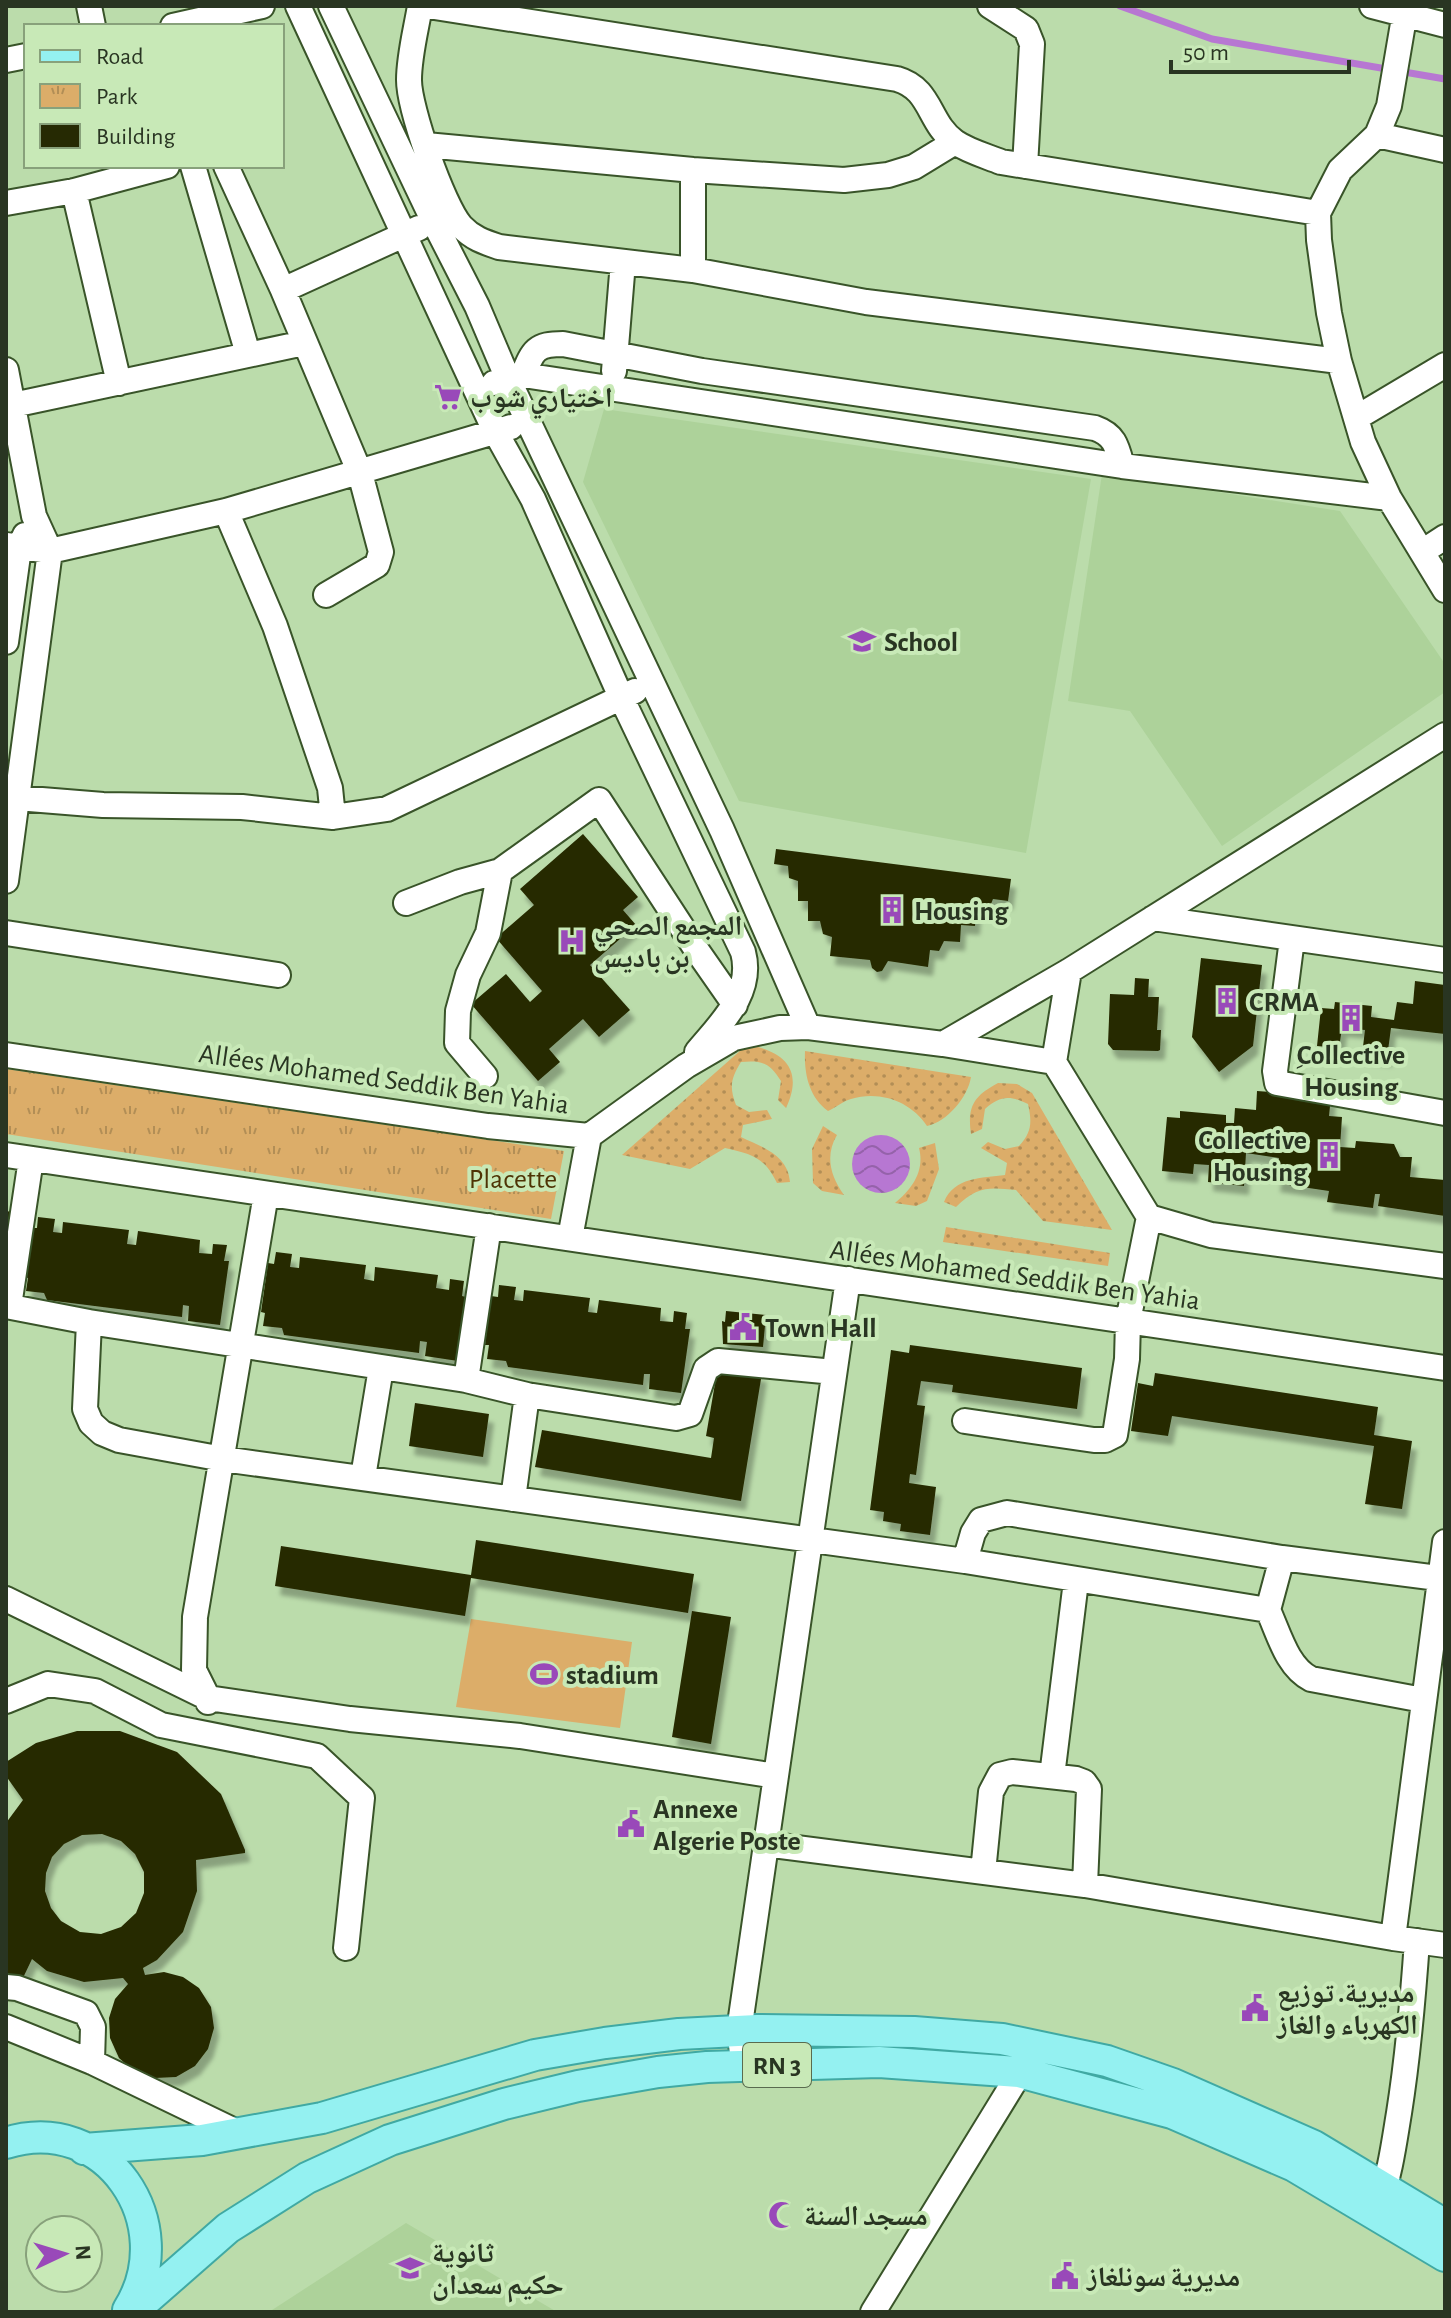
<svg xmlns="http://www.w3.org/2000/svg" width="1451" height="2318" viewBox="0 0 1451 2318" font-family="'Alegreya Sans','Noto Naskh Arabic',sans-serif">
<defs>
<pattern id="grass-dots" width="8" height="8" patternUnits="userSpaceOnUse" patternTransform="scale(2)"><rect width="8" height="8" fill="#dcad69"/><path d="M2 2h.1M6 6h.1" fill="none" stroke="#b28e56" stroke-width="1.8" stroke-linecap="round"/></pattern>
<pattern id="park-tufts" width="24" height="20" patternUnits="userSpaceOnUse" patternTransform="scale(2)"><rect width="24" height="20" fill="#dcad69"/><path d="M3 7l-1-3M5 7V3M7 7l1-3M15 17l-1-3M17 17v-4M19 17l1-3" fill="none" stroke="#b28e56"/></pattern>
<pattern id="water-waves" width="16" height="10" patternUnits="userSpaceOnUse" patternTransform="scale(2)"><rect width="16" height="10" fill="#b777d2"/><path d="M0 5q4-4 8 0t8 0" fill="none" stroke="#9562aa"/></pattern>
<filter id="shadow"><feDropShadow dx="5" dy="9" stdDeviation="2" flood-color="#0004"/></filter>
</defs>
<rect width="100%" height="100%" fill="#bbdcab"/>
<!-- built -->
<path fill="#add29a" d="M604 409 1091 479 1026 853 739 801 583 482Z
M1102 474 1340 511 1445 664V692L1222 846 1130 711 1068 701Z
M406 2223 557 2312H269Z"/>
<!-- grass -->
<path fill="url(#grass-dots)" d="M758 1047C791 1056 801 1076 786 1108L778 1100 781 1081C770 1063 762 1060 741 1062 731 1078 729 1087 736 1105L749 1112 767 1110 772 1119 743 1125 741 1137C762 1147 788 1155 790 1182L777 1183C764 1157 752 1154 725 1148L690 1169 622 1155 741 1050Z
M805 1051 971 1077C968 1097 947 1122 927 1126 911 1101 879 1090 851 1099 843 1101 835 1108 828 1111 809 1097 804 1074 805 1051Z
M998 1083 1017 1084 1032 1093 1112 1230 1043 1221 1016 1190C989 1187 977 1186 956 1207L944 1202C954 1177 982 1178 1005 1175L1007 1163 981 1148 988 1142 1005 1149 1019 1146C1032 1132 1032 1122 1028 1104 1009 1095 1000 1096 985 1109L982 1129 971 1134C967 1106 974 1096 998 1083Z
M823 1126 837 1135C825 1155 830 1176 844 1195L822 1191 813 1183 812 1149Z
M935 1143 939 1169 927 1201 916 1206 895 1203C912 1189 925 1171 919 1148Z
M946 1227 1110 1253 1108 1266 943 1242Z"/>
<!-- park -->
<path fill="url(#park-tufts)" d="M6 1069 564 1151 551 1219 6 1134Z"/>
<!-- pitch -->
<path fill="#dcad69" d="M471 1619 632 1642 620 1728 456 1707Z"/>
<!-- water -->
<path fill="url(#water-waves)" d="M852 1164a29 29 0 1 1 58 0a29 29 0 1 1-58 0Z"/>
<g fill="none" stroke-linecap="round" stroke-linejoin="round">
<!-- stream -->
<path stroke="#b777d2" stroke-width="7" d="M1120 6 1212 39 1445 79"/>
</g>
<!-- building -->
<path fill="#262a03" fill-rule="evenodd" filter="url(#shadow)" d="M583 834 638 897 623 910 636 925 590 965 630 1010 599 1037 583 1019 549 1049 560 1062 538 1081 471 1004 506 974 530 1002 542 991 496 938 534 905 520 889Z
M776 849 1011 879 1008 901 993 899 989 909H976L975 926 961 925 960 942 944 941 939 951 930 950 928 967 888 961 882 971 877 972 872 968 870 960 830 956 832 937 823 934 820 921H808V901H798V881L789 878 788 866 774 864Z
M1201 958 1262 965 1253 1046 1219 1072 1192 1037Z
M1135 978 1149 979 1148 997H1159L1157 1030H1161L1160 1050 1158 1051 1113 1050 1108 1044 1110 994 1134 995Z
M1415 981 1445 985V1034L1391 1028 1387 1058 1362 1055 1365 1030 1342 1028 1339 1048 1317 1046 1321 1008 1334 1009 1335 1002 1372 1006 1371 1017 1394 1020 1397 1002 1413 1004Z
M1257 1091 1331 1096 1329 1116 1342 1117 1340 1147 1355 1148 1356 1141 1394 1144 1400 1157H1412L1410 1177 1445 1180V1216L1378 1206 1380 1194H1375L1373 1208 1327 1202 1329 1191 1275 1183 1279 1158 1246 1153 1244 1186 1208 1182 1209 1165 1194 1164 1193 1174 1162 1171 1167 1117 1180 1118V1111L1226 1115V1123H1234L1235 1108 1256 1110Z
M6 1211 12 1212 6 1279Z
M38 1217 55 1219 53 1232 62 1233 63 1222 129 1230 127 1244 136 1245 138 1231 200 1240 199 1253 212 1254 213 1244 227 1245 224 1261H229L220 1325 188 1321 189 1306 183 1305 182 1317 47 1300 44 1293 26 1291 28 1278 24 1277 30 1228H37Z
M276 1252 292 1254 290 1267 299 1268 300 1257 366 1265 364 1279 374 1281 375 1267 438 1275 436 1288 449 1290 450 1279 464 1281 462 1296 466 1297 458 1361 425 1356 427 1342 420 1341 419 1353 284 1335 282 1328 263 1326 265 1313 261 1312 268 1263 274 1264Z
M499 1285 516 1287 514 1300 523 1301 524 1290 590 1298 588 1312 597 1313 599 1300 661 1308 660 1321 673 1322 674 1311 687 1313 685 1329H690L681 1393 649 1389 650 1374H644L643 1385 508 1367 506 1361 487 1359 489 1345H485L491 1296 498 1297Z
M726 1311 766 1315 763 1347 723 1344 722 1321 725 1322Z
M910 1345 1082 1368 1077 1409 952 1392 953 1385 921 1381 917 1405 925 1406 916 1475 910 1474 909 1483 936 1487 930 1535 900 1531 901 1524 883 1521 884 1512 870 1510 891 1350 909 1353Z
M718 1366 762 1373 741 1501 535 1467 542 1430 711 1458 714 1438 706 1436Z
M1155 1373 1378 1407 1374 1435 1412 1441 1402 1509 1365 1504 1374 1446 1172 1416 1168 1436 1131 1431 1138 1383 1153 1386Z
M415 1403 489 1414 483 1457 409 1446Z
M476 1540 694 1574 688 1613 471 1578 465 1616 275 1586 281 1546 471 1575Z
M692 1611 731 1617 711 1744 672 1737Z
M77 1731H120L177 1752 221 1794 245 1850V1853L196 1860 197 1891 183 1932 157 1960 143 1968 145 1975 164 1972 183 1977 199 1988 211 2007 214 2028 208 2049 195 2066 176 2077 155 2078 135 2072 119 2058 110 2038 109 2018 115 1999 128 1984 123 1978 84 1982 47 1971 32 1959 22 1980 6 1994V1823L23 1800 6 1776V1762L36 1743ZM102 1834 121 1841 135 1854 144 1872V1893L136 1913 121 1927 101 1934 80 1932 61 1921 51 1908 45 1891 46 1873 52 1857 64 1844 82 1835Z"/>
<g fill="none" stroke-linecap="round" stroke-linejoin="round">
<!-- minor casing -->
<g stroke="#395429" stroke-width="28">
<path id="minor" d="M89 6 93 26
M298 6 495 431 533 499 621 697 743 952C754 993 721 1023 697 1052
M331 6 434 222 477 306 508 379 722 830 808 1027
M420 6C416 30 409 56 409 80 409 108 443 206 461 226 472 238 484 242 499 247L693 270 866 302 1339 361
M428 6 897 79C932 89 928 123 955 142 968 151 986 156 1001 162L1318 213
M990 6 1026 29 1032 44 1025 166
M1372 6 1445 25
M1406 6 1389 106 1377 135 1340 170 1318 213 1319 240 1329 313 1339 361 1363 442 1389 498 1445 590
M173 26 262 6
M6 60 26 56
M1377 135 1445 150
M426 145 693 170 844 180 888 175 914 167 955 142
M193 166 248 354
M226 166 283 290 360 473 381 552 377 565 326 595
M693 170V270
M74 191 119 383
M6 203 74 191 167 166
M283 290 419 228
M6 370 34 516 50 551 6 881
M614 371 623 262
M523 375C533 350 536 344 563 344L702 371 1095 428C1115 435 1117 447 1122 466
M494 383 523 375 1122 466 1389 498
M13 405 304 343
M1356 418 1445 365
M226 511 275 626 330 788 333 817 387 809 635 691
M6 545 50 551 226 511 511 427
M1422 552 1445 537
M6 642 19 548 25 535
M17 798 103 805 242 807 333 817
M406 903 460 882 500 871
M1153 918 1445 960
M6 933 278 975
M1292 939 1275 1071 1277 1083 1445 1113
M943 1044 1069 971 1445 735
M6 1055 488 1126 589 1136 686 1066 734 1038 780 1028 808 1027 943 1044 1054 1062 1149 1217 1211 1235 1445 1266
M1054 1062 1069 971
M485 1076 457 1043 458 1011 468 975 488 933 500 871 599 800 698 952 735 1005
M6 1155 1445 1368
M570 1238 589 1136
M6 1306 89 1322 85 1409 91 1423 102 1433 119 1440 223 1459 965 1561 973 1533 981 1520 1007 1513 1282 1558 1438 1578
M9 1306 31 1159
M89 1322 466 1380 527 1395 676 1418 690 1414 706 1369 718 1361 834 1372
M466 1380 489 1226
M965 1421 1094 1440H1105L1115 1435 1127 1359 1128 1321 1149 1217
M363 1477 381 1368
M513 1499 527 1395
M1445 1542 1393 1938 1445 1945
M965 1561 1268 1610 1282 1558
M6 1599 208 1698 350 1719 520 1736 776 1776
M1268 1610C1279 1634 1287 1667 1311 1679L1423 1700
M6 1701 48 1684 95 1691 161 1725 317 1756 362 1798 346 1948
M208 1702V1698L194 1670 195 1617 266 1194
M1052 1776 1076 1581
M765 1844 1085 1885 1393 1938
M983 1872 991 1792 1000 1775 1012 1772 1076 1779 1084 1782 1089 1789 1085 1885
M6 1987 17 1988 86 2013 93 2027 92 2062
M6 2027 92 2062 239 2133
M744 2066 739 2031 848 1279
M1379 2203C1390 2175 1394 2143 1399 2113 1408 2056 1413 1999 1417 1941
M873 2312 1029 2058"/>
</g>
<!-- major casing -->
<g stroke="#40a9a3" stroke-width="34">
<path id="major" d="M6 2143C106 2111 182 2224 128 2310
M84 2149 202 2140 322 2118 535 2055 605 2043 679 2034 757 2030 914 2032 1002 2039 1107 2061 1173 2084 1314 2146 1445 2225
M132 2312 228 2228 307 2178 390 2140 504 2104 578 2086 658 2072 707 2067 879 2062 1019 2072 1172 2113 1294 2166 1445 2256"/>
</g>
<!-- minor -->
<use href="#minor" stroke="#fff" stroke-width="24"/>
<!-- major -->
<use href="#major" stroke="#94f1f1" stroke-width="30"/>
</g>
<!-- icons -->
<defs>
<g id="supermarket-bare" transform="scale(2.16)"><path d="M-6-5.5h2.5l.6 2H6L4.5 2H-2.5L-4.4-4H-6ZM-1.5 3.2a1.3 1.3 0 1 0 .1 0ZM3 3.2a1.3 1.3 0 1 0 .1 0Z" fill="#9949b9" stroke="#c8e9b7" stroke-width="2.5" paint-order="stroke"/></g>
<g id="school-bare" transform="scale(2.16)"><path d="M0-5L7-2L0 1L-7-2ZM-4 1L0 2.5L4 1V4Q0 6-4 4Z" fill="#9949b9" stroke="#c8e9b7" stroke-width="2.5" paint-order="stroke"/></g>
<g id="building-bare" transform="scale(2.16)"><path d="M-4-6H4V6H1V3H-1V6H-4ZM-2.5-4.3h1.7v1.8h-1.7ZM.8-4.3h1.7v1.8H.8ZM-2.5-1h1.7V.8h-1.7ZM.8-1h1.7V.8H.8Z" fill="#9949b9" stroke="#c8e9b7" stroke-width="2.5" paint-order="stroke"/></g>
<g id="hospital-bare" transform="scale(2.16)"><path d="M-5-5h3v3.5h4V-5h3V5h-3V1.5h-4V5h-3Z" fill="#9949b9" stroke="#c8e9b7" stroke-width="2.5" paint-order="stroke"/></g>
<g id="civic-bare" transform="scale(2.16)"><path d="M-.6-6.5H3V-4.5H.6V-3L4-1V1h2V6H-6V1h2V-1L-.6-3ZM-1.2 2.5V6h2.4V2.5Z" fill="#9949b9" stroke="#c8e9b7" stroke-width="2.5" paint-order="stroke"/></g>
<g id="stadium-bare" transform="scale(2.16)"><path d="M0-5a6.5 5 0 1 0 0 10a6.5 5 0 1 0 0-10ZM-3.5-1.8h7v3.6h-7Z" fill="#9949b9" stroke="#c8e9b7" stroke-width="2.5" paint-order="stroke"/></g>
<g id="mosque-bare" transform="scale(2.16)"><path d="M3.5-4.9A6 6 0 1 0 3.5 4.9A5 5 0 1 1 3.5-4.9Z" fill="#9949b9" stroke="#c8e9b7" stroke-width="2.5" paint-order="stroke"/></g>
</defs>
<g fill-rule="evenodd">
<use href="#supermarket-bare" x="448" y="397"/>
<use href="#school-bare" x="862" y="641"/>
<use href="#building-bare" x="892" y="910"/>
<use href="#hospital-bare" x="572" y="941"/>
<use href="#building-bare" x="1227" y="1001"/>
<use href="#building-bare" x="1351" y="1018"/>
<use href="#building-bare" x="1329" y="1155"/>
<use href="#civic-bare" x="743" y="1327"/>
<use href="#stadium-bare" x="544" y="1674"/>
<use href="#civic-bare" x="631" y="1824"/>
<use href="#civic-bare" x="1255" y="2008"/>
<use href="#mosque-bare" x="782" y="2215"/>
<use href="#school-bare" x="410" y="2268"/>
<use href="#civic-bare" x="1065" y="2276"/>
</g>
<g text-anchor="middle" stroke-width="8" stroke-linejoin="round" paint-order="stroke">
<!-- shield labels -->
<rect fill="#c8e9b7" stroke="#596b4f" stroke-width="2" x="743" y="2043" width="68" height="44" rx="6"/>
<g font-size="26" font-weight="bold" fill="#293522">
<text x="777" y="2074">RN 3</text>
</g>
<!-- poi labels -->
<g font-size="28" font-weight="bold" fill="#293522" stroke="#c8e9b7" text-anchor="start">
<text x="470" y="407">اختياري شوب</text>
<text x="884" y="651">School</text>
<text x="914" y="920">Housing</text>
<text x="594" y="935">المجمع الصحي<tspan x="594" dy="32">بن باديس</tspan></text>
<text x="1249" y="1011">CRMA</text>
<text x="1351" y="1064" text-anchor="middle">ِCollective<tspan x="1351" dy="32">Housing</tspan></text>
<text x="1307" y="1149" text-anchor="end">Collective<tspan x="1307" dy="32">Housing</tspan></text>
<text x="765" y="1337">Town Hall</text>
<text x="566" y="1684">stadium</text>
<text x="653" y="1818">Annexe<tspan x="653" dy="32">Algerie Poste</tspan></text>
<text x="1277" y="2002">مديرية. توزيع<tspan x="1277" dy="32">الكهرباء والغاز</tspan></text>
<text x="804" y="2225">مسجد السنة</text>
<text x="432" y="2262">ثانوية<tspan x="432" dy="32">حكيم سعدان</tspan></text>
<text x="1087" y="2286">مديرية سونلغاز</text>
</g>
<!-- street labels -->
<g font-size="28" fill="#293522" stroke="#c8e9b7">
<text transform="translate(384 1078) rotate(8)" y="10">Allées Mohamed Seddik Ben Yahia</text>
<text transform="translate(1015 1274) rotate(8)" y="10">Allées Mohamed Seddik Ben Yahia</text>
</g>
<!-- park labels -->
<g font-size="28" fill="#4e3304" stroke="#c8e9b7">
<text x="513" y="1188">Placette</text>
</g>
</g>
<!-- border -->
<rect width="1451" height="2318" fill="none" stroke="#293522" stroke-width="16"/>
<!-- legend -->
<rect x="24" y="24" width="260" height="144" fill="#c8e9b7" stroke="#88a17b" stroke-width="2"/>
<rect x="40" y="50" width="40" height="12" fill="#94f1f1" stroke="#88a17b" stroke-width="2"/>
<text x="96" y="64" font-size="24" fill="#293522">Road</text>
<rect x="40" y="84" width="40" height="24" fill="url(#park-tufts)" stroke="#88a17b" stroke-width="2"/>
<text x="96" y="104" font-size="24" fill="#293522">Park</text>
<rect x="40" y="124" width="40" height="24" fill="#262a03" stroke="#88a17b" stroke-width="2"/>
<text x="96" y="144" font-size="24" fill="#293522">Building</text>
<!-- north arrow -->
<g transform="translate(64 2254) rotate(86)"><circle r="38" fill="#c8e9b7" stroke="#88a17b" stroke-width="2"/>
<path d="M0-6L14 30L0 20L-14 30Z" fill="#9949b9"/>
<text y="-12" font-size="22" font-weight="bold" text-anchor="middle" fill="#293522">N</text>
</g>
<!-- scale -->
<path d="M1171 60v12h178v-12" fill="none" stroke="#293522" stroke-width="4"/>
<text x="1183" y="60" font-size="24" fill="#293522" stroke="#c8e9b7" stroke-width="6" paint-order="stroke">50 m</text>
</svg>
